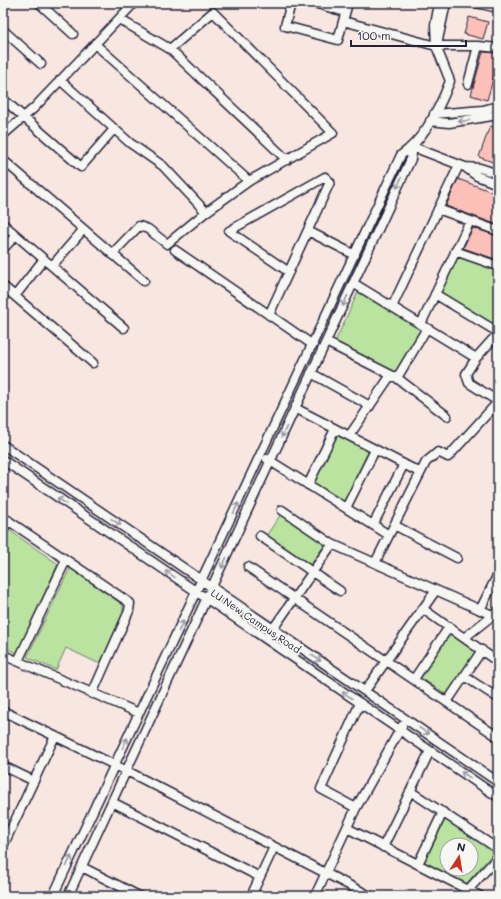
<svg xmlns="http://www.w3.org/2000/svg" width="501" height="899" viewBox="0 0 501 899" font-family="Mali,sans-serif">
<rect width="100%" height="100%" fill="#f8e6e1"/>
<filter id="ink" filterUnits="userSpaceOnUse"><feTurbulence type="fractalNoise" baseFrequency=".025" numOctaves="2"/><feDisplacementMap in="SourceGraphic" scale="8" xChannelSelector="R" yChannelSelector="G"/><feConvolveMatrix kernelMatrix="1 2 1 2 8 2 1 2 1" color-interpolation-filters="sRGB"/></filter>
<g filter="url(#ink)">
<!-- green -->
<path fill="#bae39f" stroke="#6e826d" fill-rule="evenodd" d="M456 255 498 271V318L495 326 440 293Z
M358 292 421 330 397 374 335 342Z
M337 434 369 450 343 504 313 484Z
M281 514 325 544 310 566 266 536Z
M9 530 58 564 17 653 3 647V544Z
M70 568 123 605V613L100 664 66 648 56 670 27 657Z
M450 634 476 652 447 695 421 678Z
M446 818 494 852 466 884 424 862ZM447 845H471V869H447Z"/>
<!-- building -->
<path fill="#fcc0b9" stroke="#22223b" d="M469 17 488 22 483 39 464 34Z
M483 52 498 53V62L487 100 471 95Z
M490 126 498 129V164L479 157Z
M458 179 498 194V225L446 206Z
M473 228 498 236V260L463 248Z"/>
<g fill="none" stroke-linecap="round" stroke-linejoin="round">
<!-- minor casing -->
<g stroke="#22223b" stroke-width="11">
<path id="minor" d="M39 3 73 34
M291 3 285 26 338 40 348 3
M314 3 345 12
M476 3 498 8
M119 19 170 49 287 160
M343 21 436 46H478L498 48
M3 30 41 64
M438 40 446 3
M95 44 249 181
M60 80 130 143 163 166 206 212
M468 84 478 46
M3 99 81 167 114 129
M434 114 483 110 498 106
M430 121 449 123 498 115
M3 135 34 108 134 3
M413 147 465 167 477 176 498 184
M3 160 144 281
M465 167 480 168 498 174
M438 209 498 231
M3 224 124 328
M308 231 355 255
M3 249 16 235
M175 250 313 345
M455 251 498 266
M112 254 139 226 148 229 167 244 206 212 249 181 333 133 213 12 170 49
M52 266 83 230
M353 283 476 358 493 339 498 341
M3 286 93 363
M435 294 496 331
M15 296 44 259
M392 307 459 165
M269 315 330 182 325 177 229 231 289 272
M421 324 470 221
M326 342 397 378 447 416
M311 373 370 406
M397 378 427 328
M295 408 419 472
M349 436 391 375
M3 445 498 782
M267 459 389 535
M3 460 498 797
M308 485 335 429
M346 508 375 450
M282 510 332 544 492 615
M3 517 130 603 129 611 92 694
M373 525 404 464
M394 525 457 558
M3 531 8 520
M260 536 340 591
M375 563 426 462 438 452 448 457 497 403 496 400 469 383 466 374 476 358
M248 567 498 737
M423 609 498 662
M480 610 498 574
M464 638 498 611
M266 639 332 544
M3 655 139 713
M18 661 66 560
M464 676 498 698
M414 679 449 627
M365 691 436 590
M447 702 482 650
M3 711 127 771 370 896
M3 766 34 781
M410 791 498 849
M112 802 260 877
M356 808 321 789 360 703
M347 828 480 896
M3 846 55 736
M383 847 430 751
M418 864 443 812
M82 867 139 896
M468 890 498 857
M53 896 401 155C425 139 440 107 450 81L436 46 435 25 439 3
M68 896 411 159 413 147
M251 896 274 847
M315 896 356 808 402 726"/>
</g>
<!-- minor -->
<use href="#minor" stroke="#f6f6f2" stroke-width="8"/>
</g>
<!-- one-way arrows -->
<defs><path id="oneway-shaft" d="M-6 0H5M1.5-3L5.5 0L1.5 3" fill="none" stroke-width="1.6" stroke-linecap="round" stroke-linejoin="round"/></defs>
<g stroke="#9797a0">
<use href="#oneway-shaft" transform="translate(464 121) rotate(173)"/>
<use href="#oneway-shaft" transform="translate(399 183) rotate(115)"/>
<use href="#oneway-shaft" transform="translate(345 301) rotate(115)"/>
<use href="#oneway-shaft" transform="translate(284 432) rotate(115)"/>
<use href="#oneway-shaft" transform="translate(62 501) rotate(-146)"/>
<use href="#oneway-shaft" transform="translate(236 508) rotate(-65)"/>
<use href="#oneway-shaft" transform="translate(116 522) rotate(34)"/>
<use href="#oneway-shaft" transform="translate(224 563) rotate(115)"/>
<use href="#oneway-shaft" transform="translate(170 574) rotate(-146)"/>
<use href="#oneway-shaft" transform="translate(181 626) rotate(-65)"/>
<use href="#oneway-shaft" transform="translate(316 658) rotate(34)"/>
<use href="#oneway-shaft" transform="translate(347 695) rotate(-146)"/>
<use href="#oneway-shaft" transform="translate(424 731) rotate(35)"/>
<use href="#oneway-shaft" transform="translate(125 743) rotate(-65)"/>
<use href="#oneway-shaft" transform="translate(466 775) rotate(-146)"/>
<use href="#oneway-shaft" transform="translate(69 861) rotate(-65)"/>
</g>
</g>
<g text-anchor="middle" stroke-width="4" stroke-linejoin="round" paint-order="stroke">
<!-- street labels -->
<g font-size="10" fill="#22223b" stroke="#f6f6f2">
<text transform="translate(256 621) rotate(34)" y="4">LU New Campus Road</text>
</g>
</g>
<!-- margin -->
<rect width="501" height="899" fill="none" stroke="#f6f6f2" stroke-width="16"/>
<rect x="8" y="8" width="485" height="883" fill="none" stroke="#22223b" stroke-width="1.5" filter="url(#ink)"/>
<!-- north arrow -->
<g transform="translate(459 857) rotate(12)"><circle r="19" fill="#f6f6f2" stroke="#a1a1a9"/>
<path d="M0-3L7 15L0 10L-7 15Z" fill="#c8321e"/>
<text y="-6" font-size="11" font-weight="bold" text-anchor="middle" fill="#22223b">N</text>
</g>
<!-- scale -->
<path d="M351 40v6h115v-6" fill="none" stroke="#22223b" stroke-width="2"/>
<text x="357" y="40" font-size="12" fill="#22223b" stroke="#f6f6f2" stroke-width="3" paint-order="stroke">100 m</text>
</svg>
